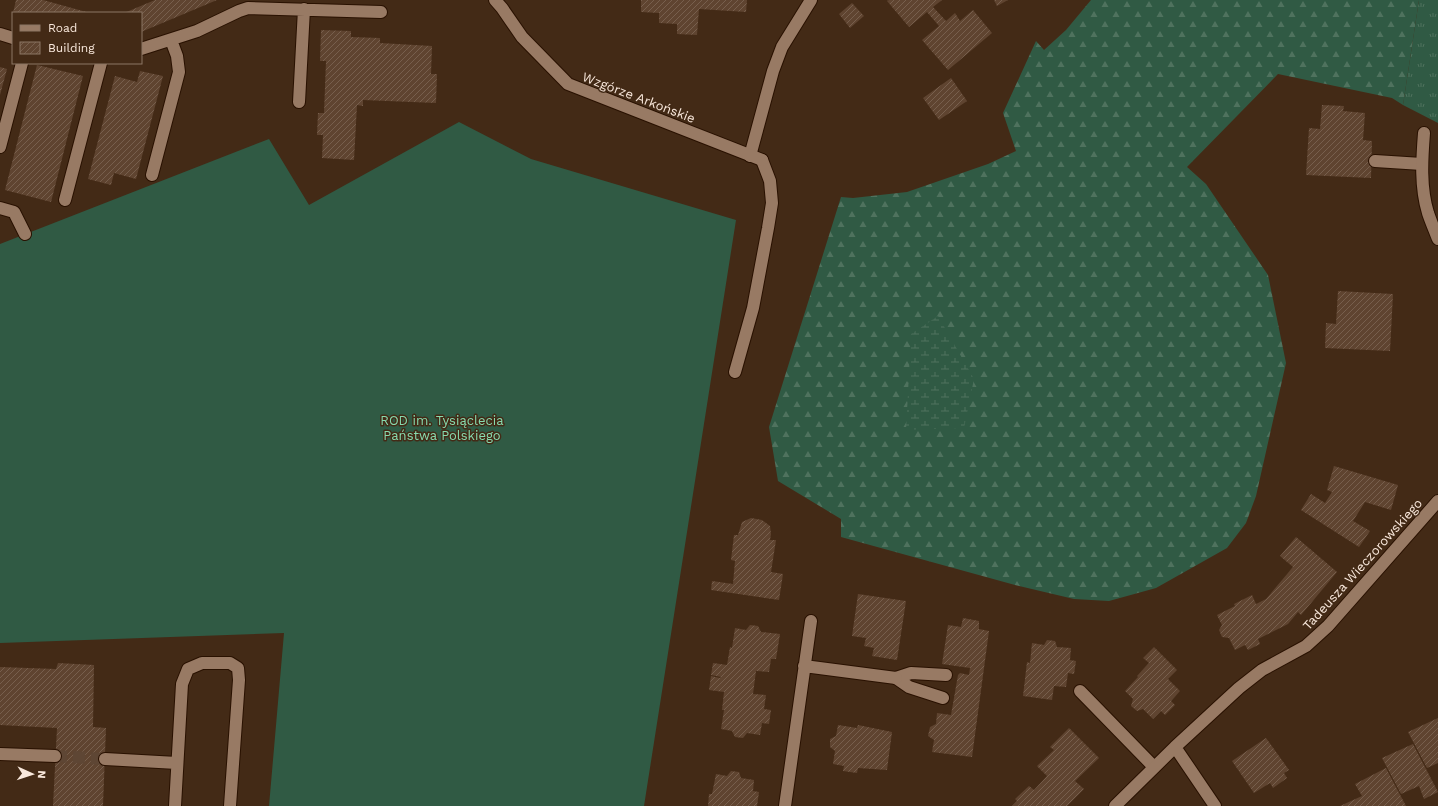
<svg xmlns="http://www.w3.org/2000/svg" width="1438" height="806" viewBox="0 0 1438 806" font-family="'Work Sans',sans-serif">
<defs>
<pattern id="grass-tufts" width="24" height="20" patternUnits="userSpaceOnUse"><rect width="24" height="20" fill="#305a44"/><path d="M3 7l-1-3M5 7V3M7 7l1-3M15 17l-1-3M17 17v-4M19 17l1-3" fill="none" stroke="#4f725e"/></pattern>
<pattern id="forest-firs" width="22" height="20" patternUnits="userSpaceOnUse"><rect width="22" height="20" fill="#305a44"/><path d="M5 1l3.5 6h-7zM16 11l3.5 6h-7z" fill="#4f725e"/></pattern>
<pattern id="wetland-marsh" width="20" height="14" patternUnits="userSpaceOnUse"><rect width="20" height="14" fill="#305a44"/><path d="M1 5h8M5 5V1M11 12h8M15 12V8" fill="none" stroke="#4f725e"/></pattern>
<pattern id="building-hatch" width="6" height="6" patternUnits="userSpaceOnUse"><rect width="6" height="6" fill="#5f4430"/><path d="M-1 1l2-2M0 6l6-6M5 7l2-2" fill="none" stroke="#775f4d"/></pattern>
</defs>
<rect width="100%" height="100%" fill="#432a16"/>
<!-- grass -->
<path fill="url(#grass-tufts)" d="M1419 0H1438V123L1403 105Z"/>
<!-- forest -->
<path fill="url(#forest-firs)" d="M1091 0H1419L1403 105 1392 98 1278 74 1187 167 1206 184 1268 275 1286 363 1256 496 1246 523 1227 548 1156 588 1109 601 1074 599 1015 585 841 537V519L778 481 769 427 841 197 853 198 907 192 988 164 1016 151 1003 113 1036 41 1044 50 1066 30Z"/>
<!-- wetland -->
<path fill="url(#wetland-marsh)" d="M938 316 974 379 964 428 906 430 911 334Z"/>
<!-- garden -->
<path fill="#305a44" d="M459 122 531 159 736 220 644 806H269L284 633 0 643V244L269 139 309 205Z"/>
<!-- building -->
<path fill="url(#building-hatch)" d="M16 0H43L90 13H13Z
M155 0H217L141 32V13H124Z
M641 0H747L746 12 699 9 697 35 677 34V24L659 23V13L641 12Z
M889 0H942L933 7 946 21 955 13 960 21 973 10 992 33 948 70 922 40 939 26 927 12 909 27 887 1Z
M994 0H1008L997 6Z
M852 3 864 16 850 28 839 14Z
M321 30 351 31V37L380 38V43L432 46 431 74H437L436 103 363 100V106L357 105 354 160 322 158 323 135H317L318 113H324L326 61H320Z
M37 65 83 76 51 202 5 190Z
M0 67 7 69 0 95Z
M140 71 163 76 136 179 114 173 111 185 88 179 115 76 137 82Z
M951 78 967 101 939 120 923 98Z
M1322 105 1344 106 1343 111 1365 113 1363 140 1372 141 1371 178 1306 175 1309 128 1320 129Z
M1338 291 1393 294 1390 351 1325 348 1326 323 1336 324Z
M1334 466 1398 485 1391 510 1365 502 1353 521 1370 531 1359 547 1301 510 1311 494 1325 503 1332 492 1327 490Z
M751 518 762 520 770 526 771 534 770 540H776L771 572 783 574 779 600 711 590 712 581 733 584 735 561 731 560 734 535H738L742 522Z
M1296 537 1337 572 1301 615 1298 612 1288 624 1258 639 1260 644 1248 650 1245 645 1235 650 1229 638 1222 637 1219 630 1222 625 1217 615 1235 606 1234 604 1252 595 1256 604 1266 599 1293 567 1280 556Z
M858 594 906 601 897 660 872 656 874 648 864 646 866 638 852 636Z
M963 618 979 621V629L989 631 972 757 932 752 934 740 928 736 930 727 936 724 937 713 951 715 958 675 960 673 969 675 970 668 942 664 948 625 961 627Z
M750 625 758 626 761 632 780 634 776 659H771L769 672 756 671 753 694 766 695 764 709 771 710 769 724 762 723 760 735 747 733 743 738 735 737 732 731 721 729 724 710H722L724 692 709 690 711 676 720 678 721 677 711 675 713 663 727 665 730 647 732 648 735 628 746 630Z
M1047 640 1055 641 1057 647 1071 648 1070 660 1076 661 1074 674 1068 673 1066 687 1054 686 1052 700 1023 696 1027 662 1030 663 1032 643 1044 645Z
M1154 647 1177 670 1168 679 1180 691 1171 701 1175 705 1165 715 1161 711 1153 719 1143 709 1137 711 1131 706 1133 699 1125 691 1138 677 1137 676 1149 663 1143 658Z
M58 663 94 665 93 727 106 728 103 806H53L57 728 0 725V667L56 669Z
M1438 718V763L1427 768 1408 732Z
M838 725 857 728 858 725 892 732 887 770 858 768 857 773 843 771 844 766 833 764 835 751 830 747V739L836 736Z
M1069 728 1099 758 1075 781 1084 789 1067 806H1012L1017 801 1015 799 1029 786 1034 790 1047 776 1037 766 1054 750 1050 747Z
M1266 738 1289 770 1284 773 1287 778 1273 788 1270 783 1254 793 1232 761Z
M1413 744 1438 792 1424 799 1419 786 1401 794 1382 758Z
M1386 768 1406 806H1340L1362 796 1355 784Z
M731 771 739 772 741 778 754 780 753 791 759 792 757 806H708L709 794H712L716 774 727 776Z"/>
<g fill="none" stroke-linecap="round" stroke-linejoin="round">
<!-- street-tunnel -->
<path stroke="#5e4634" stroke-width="12" stroke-dasharray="12 6" stroke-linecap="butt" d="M55 756 105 759"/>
<!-- lane casing -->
<g stroke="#291100" stroke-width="14">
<path id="lane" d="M750 156 773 71 782 47 811 0
M1375 161 1422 164
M735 372 753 308 768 228 772 203 770 181 762 160
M896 678 909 687 943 698
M896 678 911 673 946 675
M1080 691 1154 767"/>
</g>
<!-- street casing -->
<g stroke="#291100" stroke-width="14">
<path id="street" d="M495 0 502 8 522 37 568 84 762 160
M0 34 13 38
M141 49 197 31 239 11 248 8 381 12
M299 102 304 9
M1424 133C1422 159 1420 187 1428 213 1431 222 1435 231 1438 239
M0 147 22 63
M152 175 179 72 177 56 171 40
M65 200 101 63
M0 208 14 212 25 234
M804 666 896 678
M1175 747 1215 806
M0 754 55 756
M105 759 177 763
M175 806 182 684 188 669 202 663H230L238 668 239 680 230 806
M785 806 811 621
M1115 806 1175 747 1239 688 1262 670 1306 646 1328 626 1438 501"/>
</g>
<!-- lane -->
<use href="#lane" stroke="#987a64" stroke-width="12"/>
<!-- street -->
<use href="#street" stroke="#987a64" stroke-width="12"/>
</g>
<g text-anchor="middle" stroke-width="3" stroke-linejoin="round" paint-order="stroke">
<!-- street labels -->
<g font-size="13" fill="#f9e8dc" stroke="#432a16">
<text transform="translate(639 97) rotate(21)" y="5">Wzgórze Arkońskie</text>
<text transform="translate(1362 564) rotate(-48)" y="5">Tadeusza Wieczorowskiego</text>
</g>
<!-- park labels -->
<g font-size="13" fill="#87dbaf" stroke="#432a16">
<text x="442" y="425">ROD im. Tysiąclecia<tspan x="442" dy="15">Państwa Polskiego</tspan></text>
</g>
</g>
<!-- legend -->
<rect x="12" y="12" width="130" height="52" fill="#432a16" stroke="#8c7665"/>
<rect x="20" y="25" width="20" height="6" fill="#987a64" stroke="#8c7665"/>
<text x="48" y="32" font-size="12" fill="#f9e8dc">Road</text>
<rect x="20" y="42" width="20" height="12" fill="url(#building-hatch)" stroke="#8c7665"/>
<text x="48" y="52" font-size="12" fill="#f9e8dc">Building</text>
<!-- north arrow -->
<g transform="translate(32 774) rotate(93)" stroke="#432a16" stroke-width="3" paint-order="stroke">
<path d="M0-3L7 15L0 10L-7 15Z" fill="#f9e8dc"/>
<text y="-6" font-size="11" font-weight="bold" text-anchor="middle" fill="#f9e8dc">N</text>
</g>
</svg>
